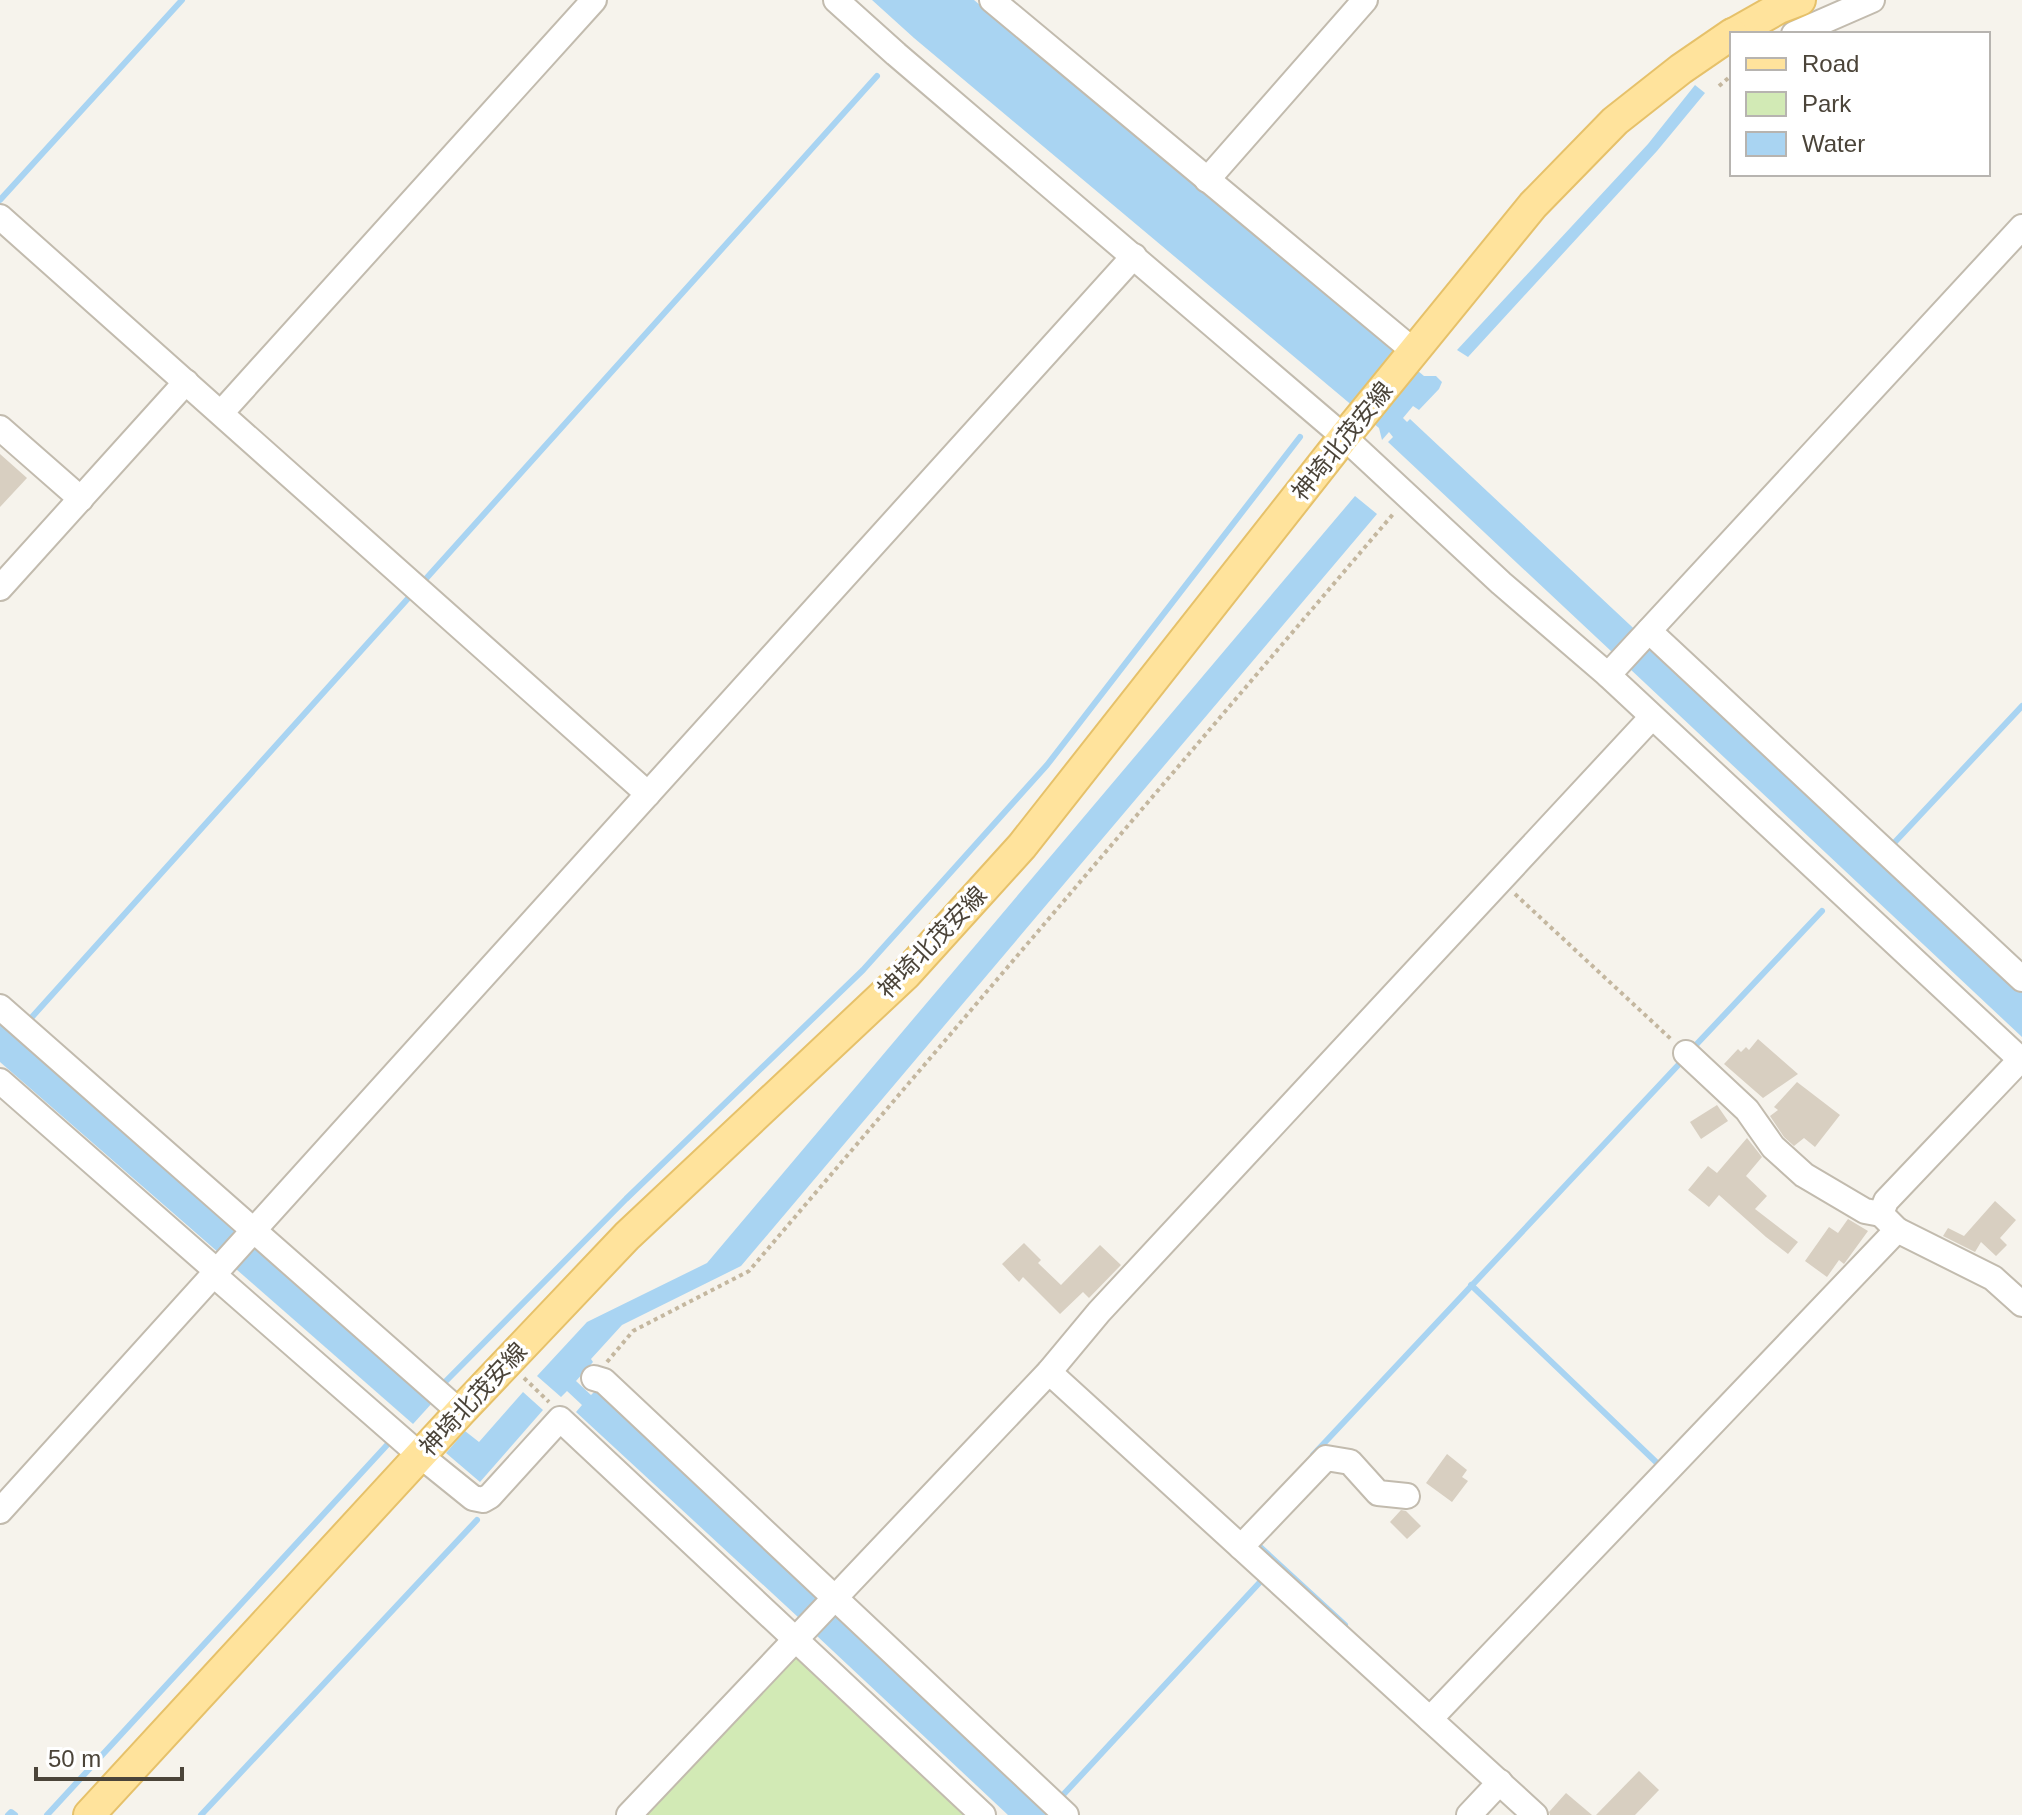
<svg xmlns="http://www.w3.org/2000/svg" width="2022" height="1815" font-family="Helvetica,'Noto Sans JP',sans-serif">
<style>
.green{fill:#d2eab5}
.water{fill:#a9d4f2}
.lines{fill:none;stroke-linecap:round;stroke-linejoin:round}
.stream{stroke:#a9d4f2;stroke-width:6}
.building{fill:#d8cfc1}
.minor-casing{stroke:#c2bbae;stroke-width:28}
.major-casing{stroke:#e6c16a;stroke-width:34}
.path{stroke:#c4b79f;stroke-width:4;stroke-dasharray:4 4;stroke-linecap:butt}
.minor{stroke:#fff;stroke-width:24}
.major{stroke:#ffe39c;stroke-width:30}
.labels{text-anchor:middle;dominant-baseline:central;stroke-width:7;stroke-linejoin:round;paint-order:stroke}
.street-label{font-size:24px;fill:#4b4439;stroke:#fff}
</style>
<rect width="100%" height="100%" fill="#f6f3ec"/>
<polygon class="green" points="795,1655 967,1815 644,1815"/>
<g class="water">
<polygon points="872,0 974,0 1424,376 1436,376 1442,382 1439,389 1419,410 1413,406 1403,418 1407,422 1410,419 2022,992 2022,1037 1629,668 1620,644 1612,652 1388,442 1393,437 1389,432 1382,440 1379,428 914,38"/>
<polygon points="1695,85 1705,93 1657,151 1468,357 1457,350 1648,144"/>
<polygon points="1355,496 1377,514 741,1266 622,1325 591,1359 593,1362 576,1381 591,1395 597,1389 820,1596 813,1604 831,1621 839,1614 1053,1815 1008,1815 817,1636 824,1629 806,1612 799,1618 576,1412 582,1405 567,1391 561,1397 537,1376 587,1322 707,1263"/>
<polygon points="0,1023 238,1232 219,1253 0,1062"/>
<polygon points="255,1247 433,1402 413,1424 236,1269"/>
<polygon points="523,1392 543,1410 480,1482 446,1453 465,1431 479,1442"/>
</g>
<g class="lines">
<g class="stream">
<polyline points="0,200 182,0"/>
<polyline points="423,582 877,76"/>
<polyline points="1894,843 2022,706"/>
<polyline points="32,1017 412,594"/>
<polyline points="1694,1047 1822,911"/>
<polyline points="1471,1285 1656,1462"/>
<polyline points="445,1382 626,1199 863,970 1047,765 1300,437"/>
<polyline points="1313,1455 1682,1061"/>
<polyline points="1258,1545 1345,1625"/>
<polyline points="1062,1796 1261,1581"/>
<polyline points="8,1815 11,1812 15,1815"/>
<polyline points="47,1815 387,1445"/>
<polyline points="201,1815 477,1520"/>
</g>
</g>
<g class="building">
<polygon points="0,454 27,478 0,507"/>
<polygon points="1758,1039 1798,1074 1763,1098 1724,1064 1738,1049 1741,1052 1746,1047 1749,1050"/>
<polygon points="1797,1082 1840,1115 1815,1147 1804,1138 1794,1146 1784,1137 1770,1116 1778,1110 1774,1107"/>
<polygon points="1717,1105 1728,1121 1701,1139 1690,1122"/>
<polygon points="1747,1138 1762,1157 1746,1176 1767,1196 1755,1209 1798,1242 1788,1254 1766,1237 1719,1195 1709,1207 1688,1190 1708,1166 1717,1173"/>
<polygon points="1995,1201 2016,1220 2000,1238 2007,1245 1996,1256 1981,1242 1975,1252 1943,1236 1948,1228 1964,1236"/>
<polygon points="1848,1219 1868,1231 1844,1264 1839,1260 1827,1277 1805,1261 1829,1227 1838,1233"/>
<polygon points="1024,1243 1041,1260 1038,1263 1061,1285 1100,1245 1121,1265 1089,1298 1083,1292 1060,1314 1023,1277 1019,1282 1002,1264"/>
<polygon points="1447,1454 1467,1470 1462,1477 1468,1481 1452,1502 1426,1483"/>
<polygon points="1401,1510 1406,1511 1421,1526 1407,1539 1390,1522"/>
<polygon points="1639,1771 1659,1790 1635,1815 1596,1815"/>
<polygon points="1566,1793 1592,1815 1550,1815 1549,1812"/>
</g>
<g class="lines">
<g class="minor-casing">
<g id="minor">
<polyline points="836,0 896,54 1344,437 1501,583 1608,675 2022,1061"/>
<polyline points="992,0 1415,352"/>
<polyline points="1794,34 1872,0"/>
<polyline points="1207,180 1365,0"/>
<polyline points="0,217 648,794"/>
<polyline points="221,413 594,0"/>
<polyline points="0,428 81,499"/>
<polyline points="0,588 186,382"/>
<polyline points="1649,631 2022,979"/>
<polyline points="1608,675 2022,227"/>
<polyline points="0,1007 460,1412"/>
<polyline points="1686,1053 1747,1110 1773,1147 1804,1175 1865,1211 1881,1214"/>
<polyline points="0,1081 211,1266 214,1275 421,1456 473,1498 483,1500 490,1496 560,1419 983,1815"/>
<polyline points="1897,1230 1993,1278 2022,1304"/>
<polyline points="1049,1372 1535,1815"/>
<polyline points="594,1378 604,1381 1066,1815"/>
<polyline points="0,1511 1134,256"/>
<polyline points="1241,1547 1326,1458 1350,1462 1378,1493 1407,1496"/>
<polyline points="1430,1719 1897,1230 1881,1214 1886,1201 2022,1058"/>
<polyline points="629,1815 1049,1372 1099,1312 1652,717"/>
<polyline points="1469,1815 1500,1782"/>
</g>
</g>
<g class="major-casing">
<g id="major">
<polyline points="1733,34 1779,8 1800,0"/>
<polyline points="89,1815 460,1412 627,1236 906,974 1022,846 1344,437 1533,205 1615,121 1681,69 1732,34"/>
</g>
</g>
<g class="path">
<polyline points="1719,86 1732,75"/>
<polyline points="1515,894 1672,1040"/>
<polyline points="607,1362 633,1331 749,1271 1394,513"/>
<polyline points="524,1378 549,1402"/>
</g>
<use href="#minor" class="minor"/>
<use href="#major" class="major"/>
</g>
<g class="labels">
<g class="street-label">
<text transform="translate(1342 441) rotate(-51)">神埼北茂安線</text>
<text transform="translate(932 942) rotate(-46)">神埼北茂安線</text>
<text transform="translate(473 1399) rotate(-47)">神埼北茂安線</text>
</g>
</g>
<rect x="1730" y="32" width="260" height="144" fill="#ffffff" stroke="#b7b4b0" stroke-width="2"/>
<rect x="1746" y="58" width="40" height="12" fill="#ffe39c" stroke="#b7b4b0" stroke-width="2"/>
<text x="1802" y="72" font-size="24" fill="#4b4439">Road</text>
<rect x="1746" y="92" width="40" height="24" fill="#d2eab5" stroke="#b7b4b0" stroke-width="2"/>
<text x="1802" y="112" font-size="24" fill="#4b4439">Park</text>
<rect x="1746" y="132" width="40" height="24" fill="#a9d4f2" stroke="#b7b4b0" stroke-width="2"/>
<text x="1802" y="152" font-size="24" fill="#4b4439">Water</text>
<path d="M36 1767v12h146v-12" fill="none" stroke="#4b4439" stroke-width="4"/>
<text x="48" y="1767" font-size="24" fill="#4b4439" stroke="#ffffff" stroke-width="6" paint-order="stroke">50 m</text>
</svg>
